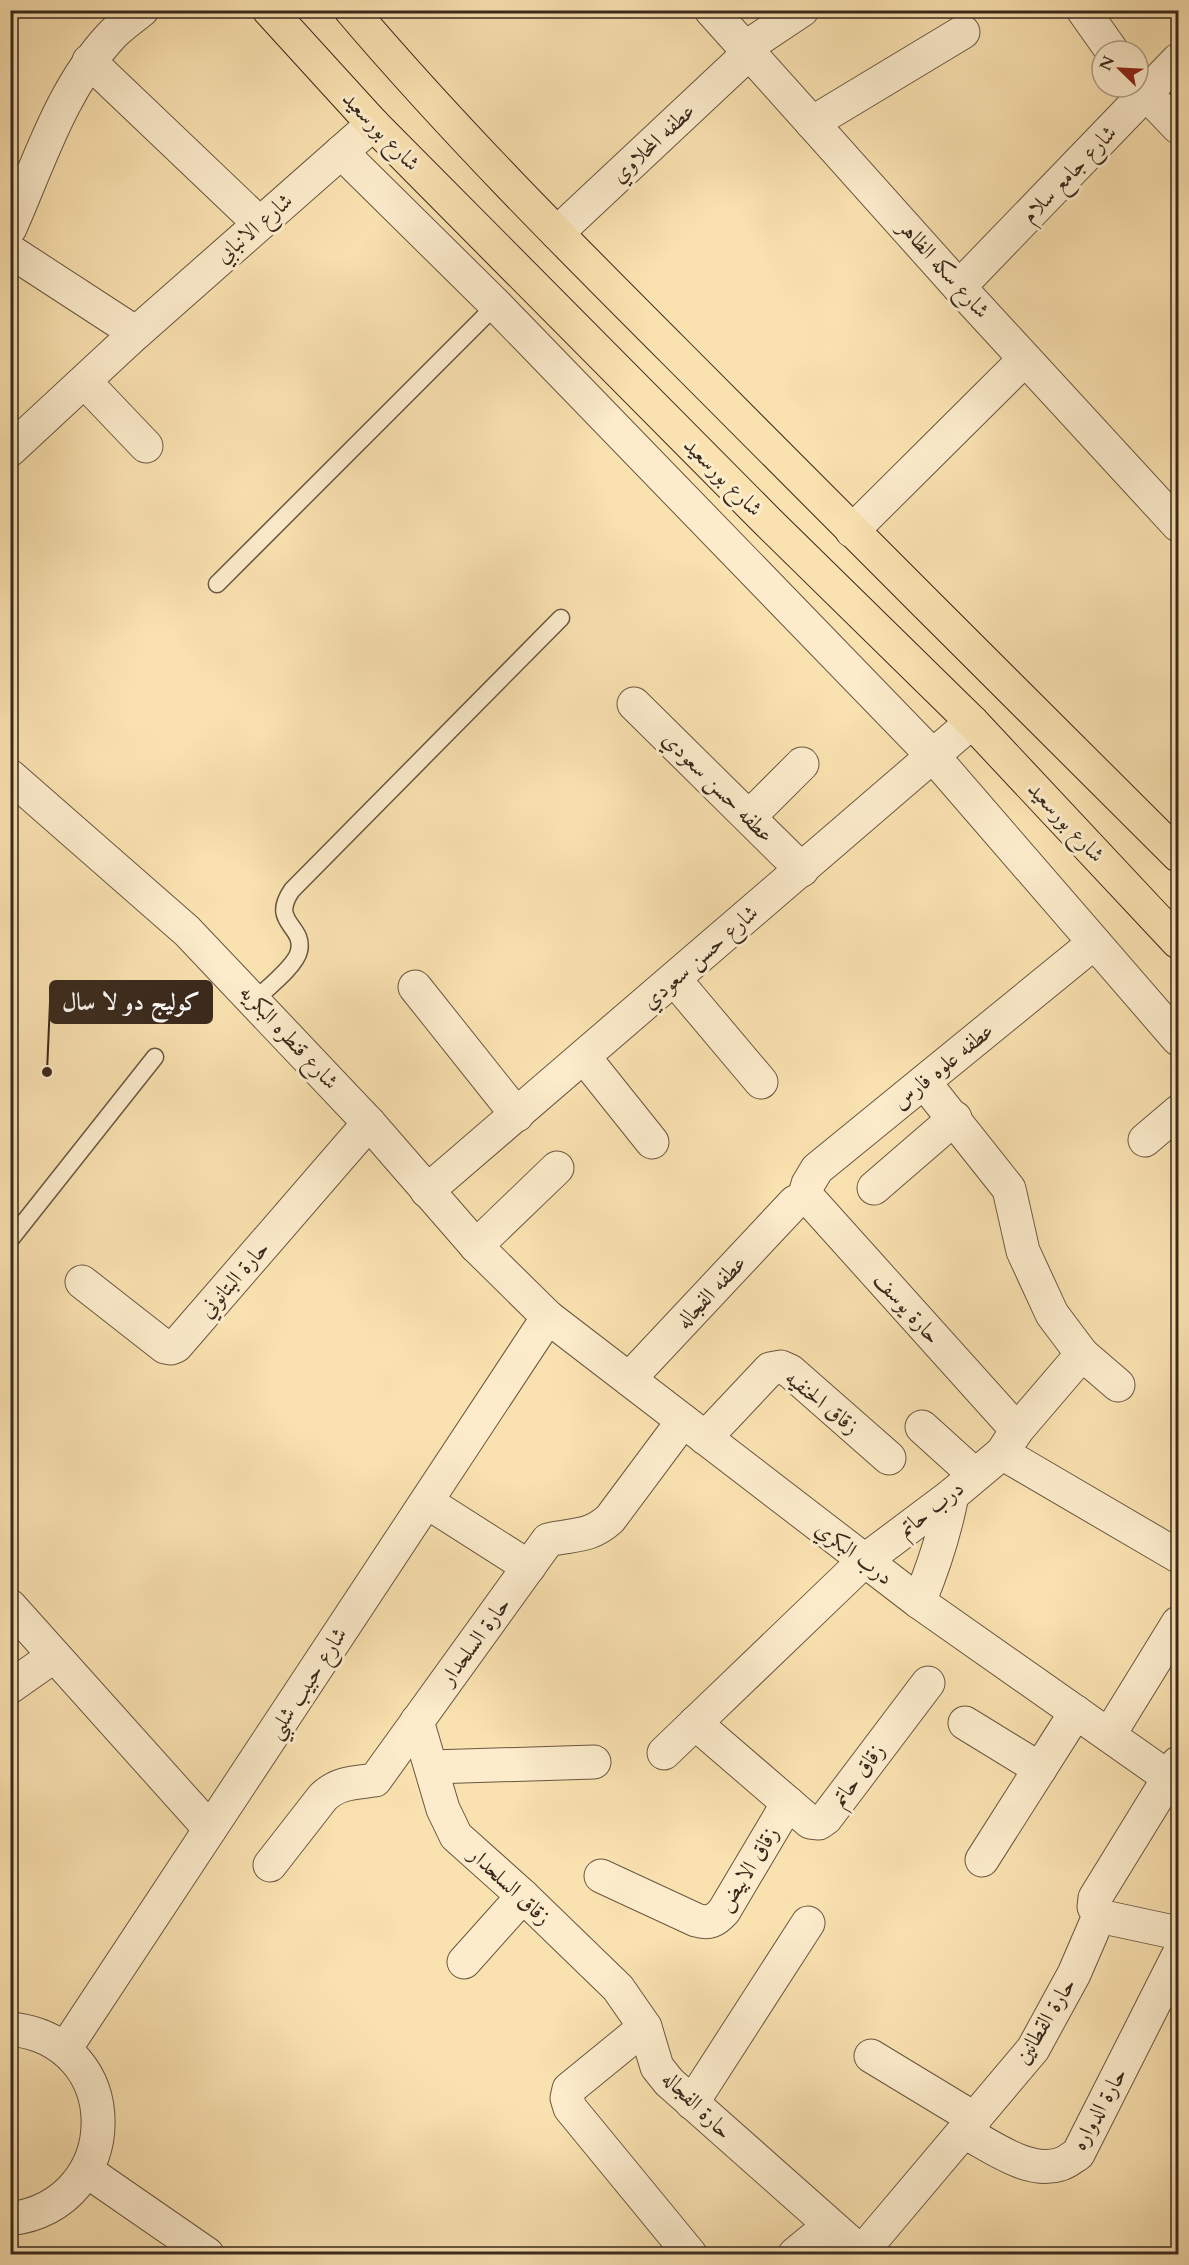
<svg xmlns="http://www.w3.org/2000/svg" width="1189" height="2265" font-family="Cardo,Amiri,serif">
<style>
.lines{fill:none;stroke-linecap:round;stroke-linejoin:round}
.lane-casing{stroke:#695741;stroke-width:19}
.street-casing{stroke:#695741;stroke-width:35}
.primary-casing{stroke:#39291c;stroke-width:35}
.lane{stroke:#fceccc;stroke-width:16}
.street{stroke:#fceccc;stroke-width:33}
.primary{stroke:#fae1b0;stroke-width:33}
.labels{text-anchor:middle;dominant-baseline:central;stroke-width:6;stroke-linejoin:round;paint-order:stroke}
.street-label{font-size:22px;fill:#39291c;stroke:#fceccc}
.leader{fill:none;stroke:#39291c;stroke-width:2}
.callout-dot{fill:#39291c;stroke:#fceccc;stroke-width:2}
.callout{fill:#39291c;stroke:#39291c;stroke-width:2}
.callout-label{font-size:24px;text-anchor:middle;font-weight:bold;fill:#fff}
</style>
<rect width="100%" height="100%" fill="#fae1b0"/>
<filter id="stains"><feTurbulence type="fractalNoise" baseFrequency=".00333" numOctaves="4"/><feColorMatrix values="0 0 0 0 .2 0 0 0 0 .09 0 0 0 0 .02 0 0 0 .5 -.17"/></filter>
<radialGradient id="worn" r=".72"><stop offset=".6" stop-color="#630" stop-opacity="0"/><stop offset="1" stop-color="#630" stop-opacity=".3"/></radialGradient>
<g class="lines">
<g class="lane-casing">
<g id="lane">
<polyline points="217,584 496,305"/>
<path d="M255 1000C266 989 296 966 299 951 305 925 269 923 292 890L561 618"/>
<polyline points="10,1240 155,1057"/>
</g>
</g>
<g class="street-casing">
<g id="street">
<polyline points="711,10 959,287 1178,525"/>
<polyline points="1083,10 1112,51"/>
<polyline points="745,48 802,10"/>
<polyline points="89,61 259,223"/>
<polyline points="1138,85 1178,127"/>
<polyline points="812,123 963,32"/>
<polyline points="341,152 496,305 933,756 1178,1039"/>
<path d="M10 228C39 163 61 90 110 37 119 27 131 19 142 10"/>
<polyline points="557,233 749,53"/>
<polyline points="10,251 136,333"/>
<polyline points="959,287 1178,60"/>
<polyline points="85,382 146,446"/>
<polyline points="10,450 136,333 373,124"/>
<polyline points="852,531 1025,359"/>
<polyline points="634,704 802,870"/>
<polyline points="10,776 187,931 369,1123 476,1246 548,1317 919,1602 1178,1784"/>
<polyline points="749,817 802,764"/>
<polyline points="675,980 761,1082"/>
<polyline points="415,987 517,1115"/>
<polyline points="584,1057 652,1142"/>
<polyline points="924,1082 1009,1189 1023,1251 1052,1314 1082,1354 1118,1385"/>
<polyline points="1145,1140 1178,1112"/>
<polyline points="874,1188 955,1118"/>
<polyline points="427,1191 972,722"/>
<polyline points="804,1198 808,1184 817,1169 1094,943"/>
<polyline points="476,1246 557,1168"/>
<polyline points="82,1282 165,1347 171,1348 176,1346 369,1123"/>
<polyline points="629,1379 795,1202 804,1198 812,1202 1017,1430"/>
<polyline points="922,1427 975,1475"/>
<polyline points="705,1438 770,1369 781,1367 790,1371 889,1458"/>
<polyline points="1002,1453 1178,1556"/>
<polyline points="427,1502 529,1567"/>
<path d="M919 1602C934 1566 945 1532 952 1495"/>
<polyline points="10,1606 210,1829"/>
<polyline points="10,1687 54,1656"/>
<polyline points="417,1721 443,1809 456,1836 523,1896 618,1988 645,2027 657,2067 669,2082 863,2254"/>
<polyline points="695,1723 810,1822 819,1823 826,1818 928,1683"/>
<polyline points="965,1723 1040,1769"/>
<polyline points="1109,1735 1178,1623"/>
<polyline points="664,1753 864,1561 952,1495 1002,1453 1017,1430 1082,1354"/>
<polyline points="432,1767 594,1762"/>
<polyline points="982,1860 1076,1712"/>
<path d="M270 1865 323 1797C339 1782 354 1783 375 1780L548 1540C573 1534 589 1538 610 1519L683 1421"/>
<path d="M601 1876 696 1920C709 1924 715 1921 724 1911L788 1803"/>
<polyline points="1099,1916 1178,1933"/>
<polyline points="464,1962 523,1896"/>
<polyline points="645,2027 569,2089 567,2098 570,2108 690,2254"/>
<path d="M10 2029C128 2040 127 2204 10 2219"/>
<polyline points="65,2049 548,1317"/>
<polyline points="871,2056 975,2119"/>
<polyline points="692,2103 808,1923"/>
<path d="M964 2132C992 2146 1028 2175 1061 2164 1067 2162 1073 2157 1078 2154L1178 1956"/>
<polyline points="87,2171 207,2254"/>
<polyline points="861,2253 1033,2049 1074,1974 1099,1916 1094,1907 1095,1898 1178,1763"/>
<polyline points="795,2254 829,2226"/>
</g>
</g>
<g class="primary-casing">
<g id="primary">
<polyline points="269,10 373,124 767,521 972,722 1178,942"/>
<path d="M351 10C454 131 566 243 678 355 844 523 1011 688 1178 855"/>
</g>
</g>
<use href="#lane" class="lane"/>
<use href="#street" class="street"/>
<use href="#primary" class="primary"/>
</g>
<g class="labels">
<g class="street-label">
<text transform="translate(381 131) rotate(46)">شارع بورسعيد</text>
<text transform="translate(653 143) rotate(-43)">عطفه المحلاوي</text>
<text transform="translate(1069 174) rotate(-46)">شارع جامع سلام</text>
<text transform="translate(254 228) rotate(-41)">شارع الانبابي</text>
<text transform="translate(944 269) rotate(48)">شارع سكه الظاهر</text>
<text transform="translate(723 477) rotate(45)">شارع بورسعيد</text>
<text transform="translate(718 787) rotate(45)">عطفه حسن سعودي</text>
<text transform="translate(1066 822) rotate(47)">شارع بورسعيد</text>
<text transform="translate(700 957) rotate(-41)">شارع حسن سعودي</text>
<text transform="translate(289 1037) rotate(47)">شارع قنطره البكريه</text>
<text transform="translate(943 1066) rotate(-39)">عطفه علوه فارس</text>
<text transform="translate(234 1279) rotate(-49)">حارة البتانوني</text>
<text transform="translate(711 1292) rotate(-47)">عطفه الفجاله</text>
<text transform="translate(907 1308) rotate(48)">حارة يوسف</text>
<text transform="translate(822 1402) rotate(39)">زقاق الحنفيه</text>
<text transform="translate(931 1509) rotate(-38)">درب حاتم</text>
<text transform="translate(854 1553) rotate(37)">درب البكري</text>
<text transform="translate(475 1641) rotate(-54)">حارة السلحدار</text>
<text transform="translate(307 1683) rotate(-57)">شارع حبيب شلبي</text>
<text transform="translate(858 1775) rotate(-53)">زقاق حاتم</text>
<text transform="translate(748 1869) rotate(-58)">زقاق الابيض</text>
<text transform="translate(510 1886) rotate(43)">زقاق السلحدار</text>
<text transform="translate(1045 2021) rotate(-59)">حارة القطانين</text>
<text transform="translate(697 2105) rotate(44)">حارة الفجاله</text>
<text transform="translate(1099 2109) rotate(-61)">حارة الدواره</text>
</g>
</g>
<path class="leader" d="M47 1072L50 1002"/>
<circle class="callout-dot" cx="47" cy="1072" r="6"/>
<rect class="callout" x="50" y="981" width="162" height="42" rx="6"/>
<g class="callout-label">
<text x="131" y="1010">كوليج دو لا سال</text>
</g>
<rect width="1189" height="2265" fill="none" stroke="#fae1b0" stroke-width="36"/>
<rect x="12" y="12" width="1165" height="2241" fill="none" stroke="#39291c" stroke-width="3"/>
<rect x="18" y="18" width="1153" height="2229" fill="none" stroke="#39291c" stroke-width="1.5"/>
<g transform="translate(1120 69) rotate(294)"><circle r="28" fill="#fceccc" stroke="#ae9e86" stroke-width="1.5"/>
<path d="M0-4.5L10 22L0 15L-10 22Z" fill="#8f2418"/>
<text y="-9" font-size="16" font-weight="bold" text-anchor="middle" fill="#39291c">N</text>
</g>
<rect width="100%" height="100%" filter="url(#stains)"/>
<rect width="100%" height="100%" fill="url(#worn)"/>
</svg>
